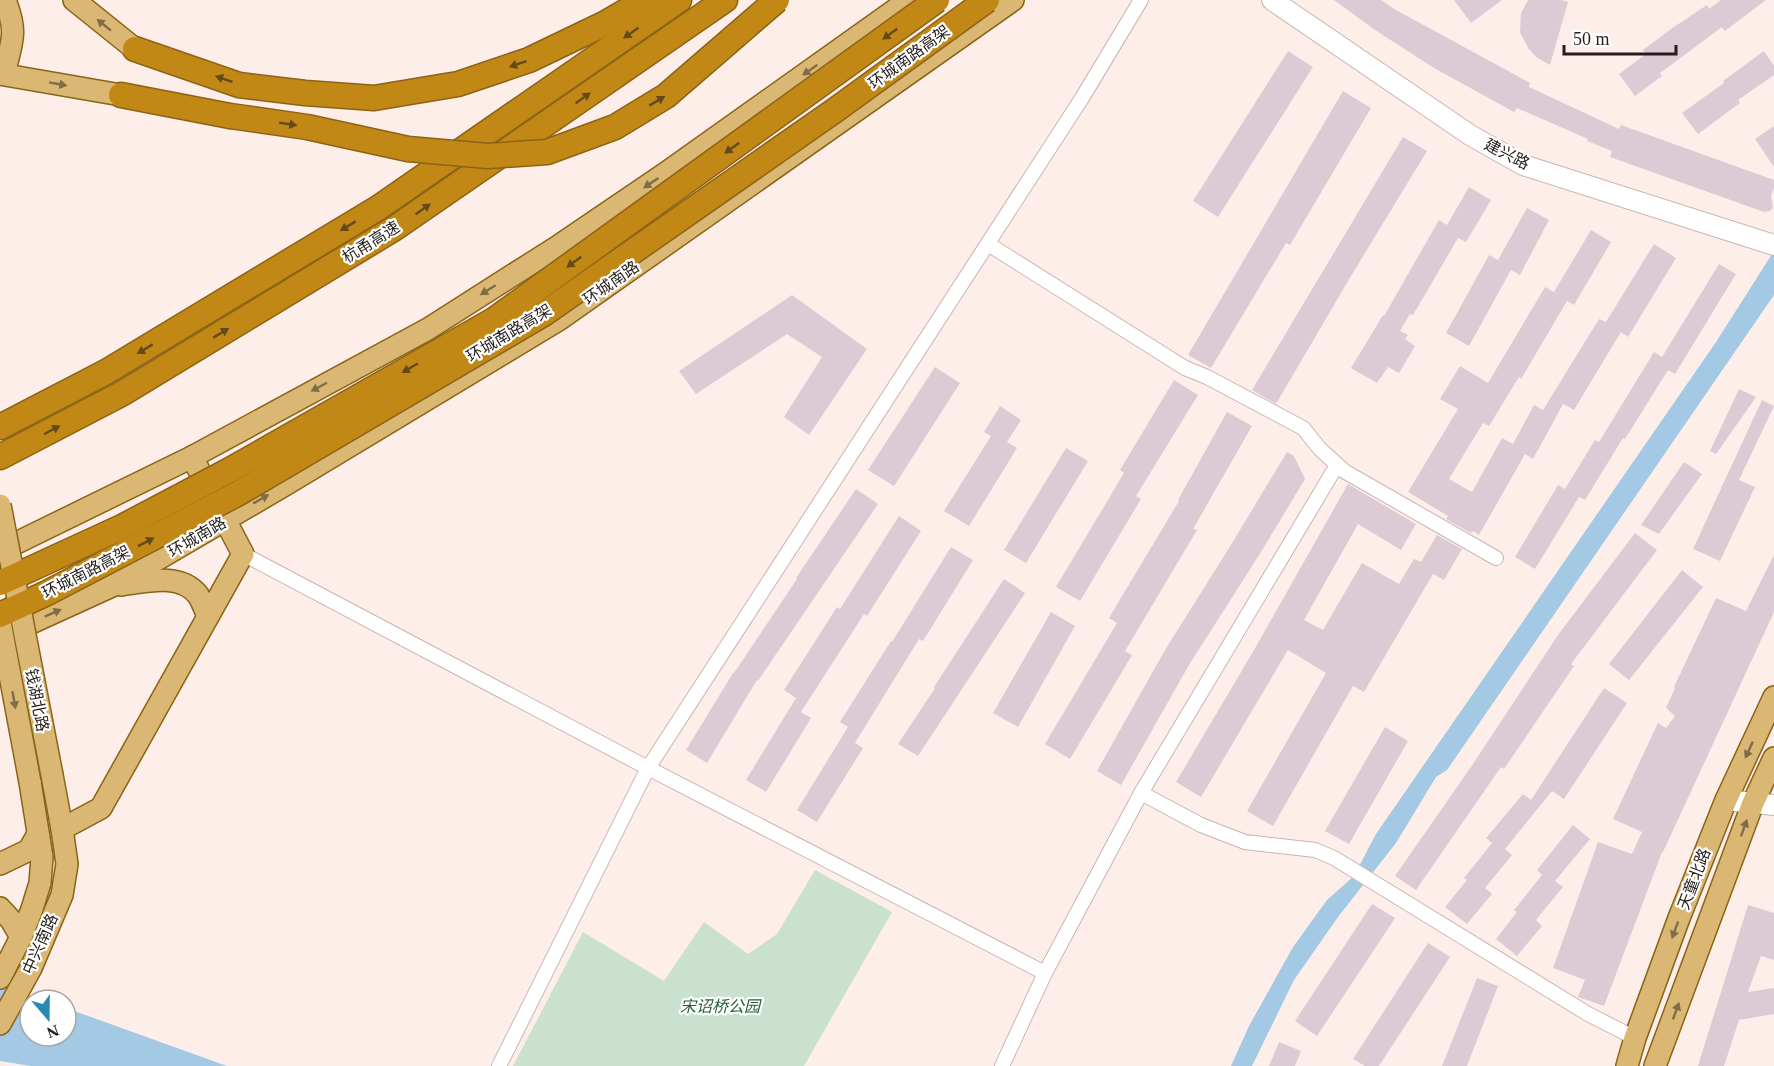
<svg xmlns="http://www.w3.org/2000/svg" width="1774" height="1066" font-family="'Times New Roman','Noto Sans SC',serif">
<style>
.green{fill:#cae1cf}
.water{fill:#a4c9e4}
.building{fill:#dccbd4}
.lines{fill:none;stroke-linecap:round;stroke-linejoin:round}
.street-casing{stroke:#c7b6af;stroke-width:16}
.secondary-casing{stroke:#c7b6af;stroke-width:22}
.primary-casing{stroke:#8b6317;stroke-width:24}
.highway-casing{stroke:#8b6317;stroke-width:27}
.street{stroke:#fff;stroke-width:14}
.secondary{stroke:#fff;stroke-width:20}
.primary{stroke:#dab873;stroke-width:21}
.highway{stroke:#c28815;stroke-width:24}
.primary-bridge-casing{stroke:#8b6317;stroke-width:24;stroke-linecap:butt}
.highway-bridge-casing{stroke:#8b6317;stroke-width:27;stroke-linecap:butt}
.primary-bridge{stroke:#dab873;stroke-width:21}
.highway-bridge{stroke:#c28815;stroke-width:24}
.oneway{fill:#806c48}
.oneway2{fill:#644919}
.labels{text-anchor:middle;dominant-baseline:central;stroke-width:4.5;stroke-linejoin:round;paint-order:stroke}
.street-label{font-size:16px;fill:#251f1c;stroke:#fff}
.park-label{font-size:16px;font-style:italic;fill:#245c37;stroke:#fff}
</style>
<rect width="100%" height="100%" fill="#feeee9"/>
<polygon class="green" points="815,870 892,912 804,1066 513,1066 583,932 664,981 704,922 748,954 777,934"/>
<g class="water">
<polygon points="1774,251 1774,295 1447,770 1436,777 1396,843 1338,917 1294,980 1252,1066 1231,1066 1249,1026 1293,947 1327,900 1354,876 1376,834 1716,342"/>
<polygon points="0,987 41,1000 30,1000 30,1036 66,1036 66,1008 227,1066 31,1066 0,1061"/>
</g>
<g class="building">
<polygon points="1334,0 1381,0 1396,10 1530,83 1529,87 1619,129 1621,125 1774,180 1774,188 1771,196 1773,207 1770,211 1764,212 1610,157 1612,151 1587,141 1588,139 1517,108 1514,112 1434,68 1375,30"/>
<polygon points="1454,0 1502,0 1471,23"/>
<polygon points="1528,0 1561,0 1568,2 1550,65 1536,57 1528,48 1520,32 1521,13"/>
<polygon points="1721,0 1766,0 1725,31 1722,27 1660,73 1662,76 1635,96 1619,74 1646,54 1643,50 1671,29 1707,5 1709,9"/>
<polygon points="1288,51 1313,67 1218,217 1193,201"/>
<polygon points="1764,51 1774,66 1774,75 1738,100 1740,103 1698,134 1682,113 1724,83 1723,81"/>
<polygon points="1343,91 1371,108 1290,245 1286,243 1211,368 1188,355"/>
<polygon points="1774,126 1774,167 1755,139"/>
<polygon points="1403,137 1427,151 1351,276 1276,404 1252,390"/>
<polygon points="1469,187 1491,200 1466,242 1458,238 1413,315 1410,314 1400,331 1408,335 1405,339 1415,346 1399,373 1388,367 1377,383 1351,368 1383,315 1384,316 1439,220 1447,225"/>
<polygon points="1527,208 1549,220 1520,275 1511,270 1469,346 1446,333 1489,255 1498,260"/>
<polygon points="1591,230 1611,242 1574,305 1567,301 1521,379 1519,377 1489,426 1483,423 1449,479 1472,492 1502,438 1513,444 1534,405 1543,410 1599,319 1606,322 1654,244 1676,258 1628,337 1621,332 1574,410 1563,404 1533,459 1525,454 1479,535 1473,531 1471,533 1446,519 1448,516 1408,492 1458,409 1440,399 1460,366 1488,383 1545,287 1554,292"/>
<polygon points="1719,264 1736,274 1675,374 1668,370 1625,439 1623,438 1585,500 1579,497 1535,569 1515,557 1558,485 1565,489 1595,440 1599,442 1654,352 1662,357"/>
<polygon points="792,295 867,349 809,435 784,417 822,357 787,334 696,394 679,371"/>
<polygon points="935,367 960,383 894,486 868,470"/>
<polygon points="1174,380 1198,395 1136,496 1141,499 1080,601 1056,587 1124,473 1120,470"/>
<polygon points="1739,389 1756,397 1716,454 1710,451"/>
<polygon points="1762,400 1774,406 1739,480 1755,487 1720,561 1693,549"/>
<polygon points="1000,406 1021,420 1007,442 1017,448 969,526 944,511 991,436 984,432"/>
<polygon points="1227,412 1252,426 1193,529 1197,530 1125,651 1132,655 1070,759 1045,744 1117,623 1109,618 1179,501 1178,500"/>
<polygon points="1066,448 1088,461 1026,563 1004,550"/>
<polygon points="1287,452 1294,456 1305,479 1261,552 1189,665 1121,785 1097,771 1165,650 1229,548"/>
<polygon points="1684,462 1702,474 1659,534 1641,525"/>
<polygon points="1348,484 1416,524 1401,550 1358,524 1304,620 1323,630 1362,563 1399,584 1414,559 1421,562 1437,535 1462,549 1444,580 1433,574 1364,692 1353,686 1273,826 1247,811 1326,673 1288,650 1201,797 1176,782 1254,650"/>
<polygon points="856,489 878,504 758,681 757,680 707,763 686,750 733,673 734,673 797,579 796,578"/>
<polygon points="899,516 921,531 867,616 864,614 801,712 811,718 766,792 746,780 796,698 784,690 837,607 840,609"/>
<polygon points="1635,533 1657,550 1571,664 1574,666 1504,769 1501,767 1416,890 1395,876 1473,764 1558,635"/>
<polygon points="951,547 973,560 923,641 919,639 855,743 863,748 817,822 797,810 848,727 840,722 891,641 892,642"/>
<polygon points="1774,555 1774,612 1663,852 1662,852 1604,1006 1578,997 1585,980 1553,968 1598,842 1632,854 1642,832 1613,819 1658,723 1666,728 1675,716 1666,708 1675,688 1674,687 1716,598 1746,611"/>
<polygon points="1682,570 1703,587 1629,680 1609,664"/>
<polygon points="1004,579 1025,593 918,756 898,744 935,688 934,687"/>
<polygon points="1051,612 1075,626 1018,727 993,713"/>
<polygon points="1604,688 1627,703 1564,799 1552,791 1505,849 1512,855 1485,888 1492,894 1467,924 1445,907 1467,880 1464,878 1492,843 1486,838 1523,794 1531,800"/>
<polygon points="1385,727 1408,741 1349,844 1325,831"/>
<polygon points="1573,825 1590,839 1555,881 1563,887 1536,920 1542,926 1517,956 1496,939 1517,912 1514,910 1542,875 1537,870"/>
<polygon points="1372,904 1395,918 1317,1036 1295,1021"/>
<polygon points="1748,905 1774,913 1774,960 1761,956 1748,992 1774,988 1774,1014 1739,1020 1724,1066 1698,1066"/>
<polygon points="1428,943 1450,957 1379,1066 1365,1066 1353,1059"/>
<polygon points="1477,978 1498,986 1467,1066 1442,1066"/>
<polygon points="1279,1042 1301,1051 1295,1066 1269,1066"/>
</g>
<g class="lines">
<g class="street-casing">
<g id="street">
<polyline points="988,244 1185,368 1207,377 1303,428 1320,449 1344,471 1496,558"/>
<polyline points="243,554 648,768 1045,973"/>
<polyline points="1141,793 1201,825 1245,842 1315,850 1334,858 1588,1014 1635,1038"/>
<polyline points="499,1066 648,768 1082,98 1141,0"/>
<polyline points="1002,1066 1045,973 1141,793 1337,465"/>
</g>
</g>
<g class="secondary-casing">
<g id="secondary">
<polyline points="1272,0 1470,135 1523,165 1774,245"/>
<polyline points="1726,800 1774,805"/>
</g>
</g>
<g class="primary-casing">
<g id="primary">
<polyline points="74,0 135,49"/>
<polyline points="0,74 121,95"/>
<path d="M4 74C12 41 18 33 5 0"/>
<polyline points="0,551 192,457 428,329 560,245 666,173 909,0"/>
<path d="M121 585C146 582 180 572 198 595 202 601 205 610 208 616"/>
<polyline points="9,633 112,586 285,485 560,319 1013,0"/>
<polyline points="62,829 101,808 243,554 192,457"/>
<polyline points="0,864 29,850 38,834"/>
<polyline points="0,908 11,920 21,937"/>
<polyline points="0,978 21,937 32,909 40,883 42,857 30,782"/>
<polyline points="0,1024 31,968 62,895 67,864 62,829 52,775"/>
<polyline points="1627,1066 1635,1038 1679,918 1726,800 1774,697"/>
<polyline points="1655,1066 1753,803 1774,758"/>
</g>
</g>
<g class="highway-casing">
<g id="highway">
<polyline points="135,49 239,85 305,93 374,98 458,84 529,60 606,23 645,0"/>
<polyline points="121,95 230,116"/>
<polyline points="0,427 106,372 378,208 679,0"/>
<polyline points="0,457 123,393 395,228 725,0"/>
</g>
</g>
<use href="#street" class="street"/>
<use href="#secondary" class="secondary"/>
<use href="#primary" class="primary"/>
<use href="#highway" class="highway"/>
<g class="primary-bridge-casing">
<g id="primary-bridge">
<polyline points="0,505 52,775"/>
<polyline points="0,622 30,782"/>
</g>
</g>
<g class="highway-bridge-casing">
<g id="highway-bridge">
<polyline points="230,116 307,127 408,149 488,156 547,152 615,127 666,96 777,0"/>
<polyline points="0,583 122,527 230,470 494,320 937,0"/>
<polyline points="0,615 47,593 237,494 545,313 834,111 987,0"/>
</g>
</g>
<use href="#primary-bridge" class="primary-bridge"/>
<use href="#highway-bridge" class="highway-bridge"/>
</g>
<defs><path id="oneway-solid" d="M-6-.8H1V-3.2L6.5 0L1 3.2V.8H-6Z" transform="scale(1.5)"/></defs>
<g class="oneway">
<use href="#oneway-solid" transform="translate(104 25) rotate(-141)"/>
<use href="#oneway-solid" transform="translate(810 70) rotate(145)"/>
<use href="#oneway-solid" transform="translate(58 84) rotate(10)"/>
<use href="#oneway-solid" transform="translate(651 183) rotate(146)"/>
<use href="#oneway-solid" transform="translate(488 290) rotate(148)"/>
<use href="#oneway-solid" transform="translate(319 387) rotate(152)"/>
<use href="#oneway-solid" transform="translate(261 499) rotate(-30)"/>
<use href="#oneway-solid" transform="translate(53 613) rotate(-24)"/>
<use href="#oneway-solid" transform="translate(14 700) rotate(80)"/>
<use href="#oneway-solid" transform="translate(1749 750) rotate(115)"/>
<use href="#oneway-solid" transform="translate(1744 828) rotate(-70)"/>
<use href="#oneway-solid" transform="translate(1675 930) rotate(110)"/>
<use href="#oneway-solid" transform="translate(1676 1011) rotate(-70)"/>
</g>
<g class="oneway2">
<use href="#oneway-solid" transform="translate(631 33) rotate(145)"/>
<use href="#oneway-solid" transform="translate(890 34) rotate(144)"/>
<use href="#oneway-solid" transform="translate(518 64) rotate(161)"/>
<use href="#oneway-solid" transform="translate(224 79) rotate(-161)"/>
<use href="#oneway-solid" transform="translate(583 98) rotate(-35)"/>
<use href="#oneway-solid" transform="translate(657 101) rotate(-31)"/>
<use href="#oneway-solid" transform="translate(288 124) rotate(9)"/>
<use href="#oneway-solid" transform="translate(732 148) rotate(144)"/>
<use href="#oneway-solid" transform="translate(423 209) rotate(-35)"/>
<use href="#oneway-solid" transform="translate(348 226) rotate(149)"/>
<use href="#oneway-solid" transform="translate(574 262) rotate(144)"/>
<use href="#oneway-solid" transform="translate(221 333) rotate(-31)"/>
<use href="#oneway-solid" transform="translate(145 349) rotate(149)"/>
<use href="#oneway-solid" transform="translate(410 368) rotate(150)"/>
<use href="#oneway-solid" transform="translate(52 430) rotate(-28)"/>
<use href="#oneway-solid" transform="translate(146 542) rotate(-27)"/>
</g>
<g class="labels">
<g class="street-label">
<text transform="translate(909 57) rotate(-36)">环城南路高架</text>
<text transform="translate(1507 154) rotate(27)">建兴路</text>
<text transform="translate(371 242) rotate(-32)">杭甬高速</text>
<text transform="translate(611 283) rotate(-35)">环城南路</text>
<text transform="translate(509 333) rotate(-31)">环城南路高架</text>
<text transform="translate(197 537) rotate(-30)">环城南路</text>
<text transform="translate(86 572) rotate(-27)">环城南路高架</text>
<text transform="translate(37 700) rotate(79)">钱湖北路</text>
<text transform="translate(1694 879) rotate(-69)">天童北路</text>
<text transform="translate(40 944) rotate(-66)">中兴南路</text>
</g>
<g class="park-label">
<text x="720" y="1006">宋诏桥公园</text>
</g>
</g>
<g transform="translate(48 1018) rotate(160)"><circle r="28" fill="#ffffff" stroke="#a8a5a4" stroke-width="1.5"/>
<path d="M0-4.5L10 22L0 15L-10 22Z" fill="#2a88b4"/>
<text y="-9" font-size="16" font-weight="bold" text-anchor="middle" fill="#251f1c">N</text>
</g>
<path d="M1564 45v9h112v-9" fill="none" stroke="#251f1c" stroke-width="3"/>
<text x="1573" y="45" font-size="18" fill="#251f1c" stroke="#ffffff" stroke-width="4.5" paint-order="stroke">50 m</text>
</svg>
